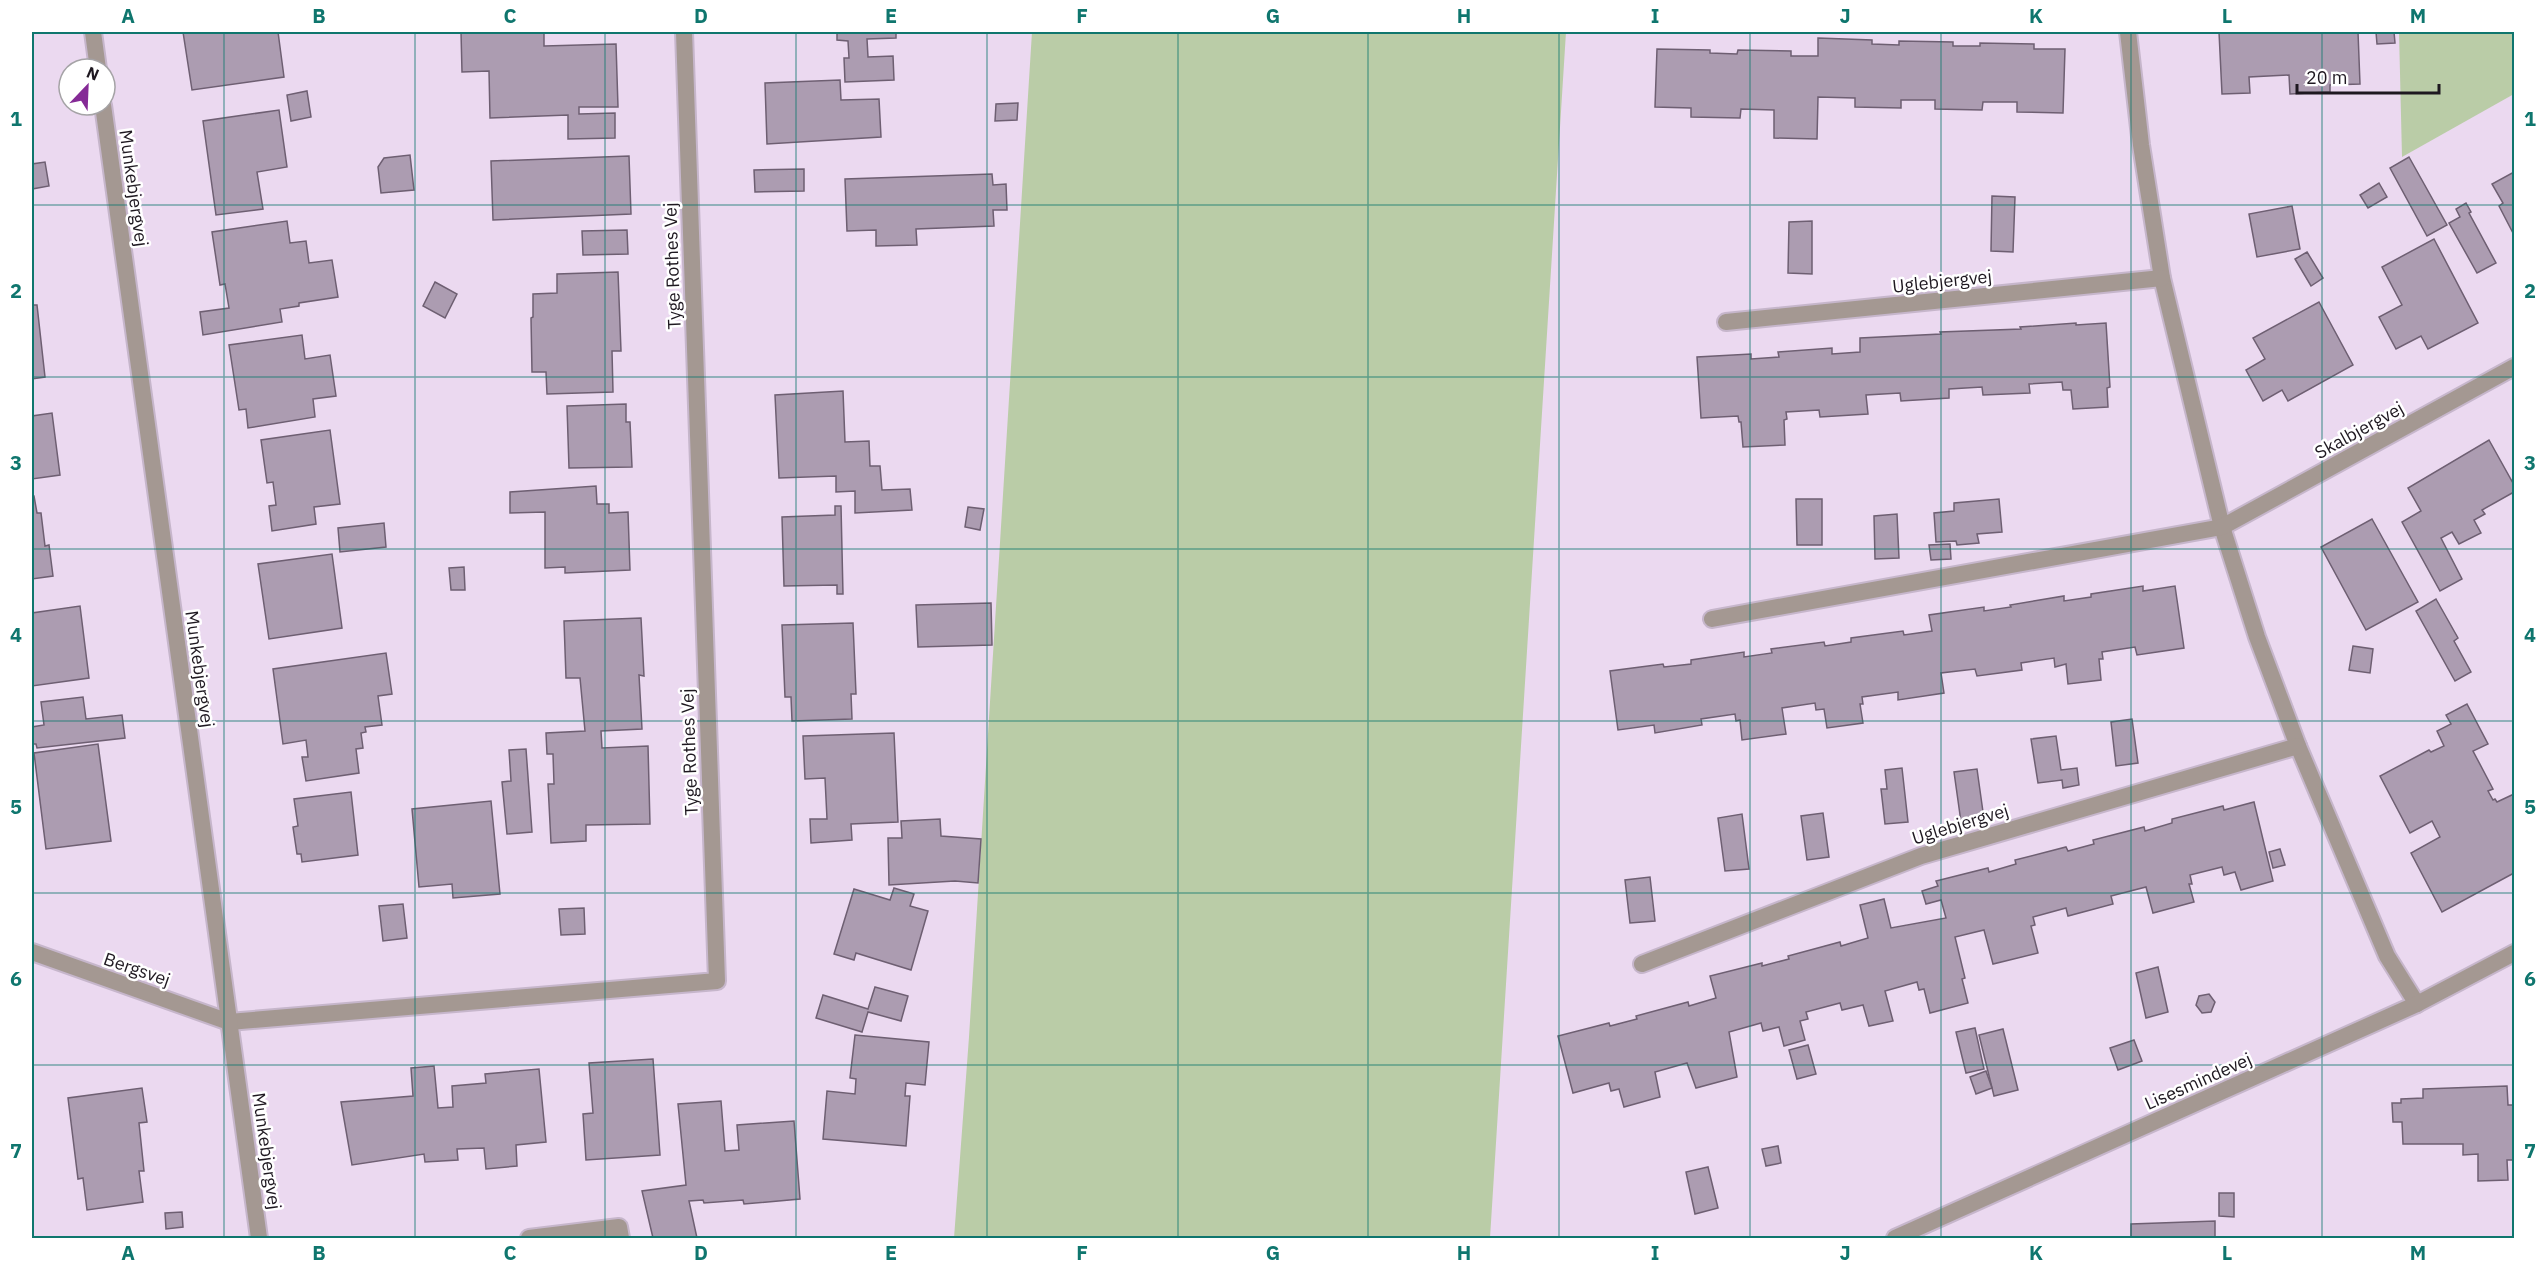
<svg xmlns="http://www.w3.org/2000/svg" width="2546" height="1270" font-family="'IBM Plex Sans',sans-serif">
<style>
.green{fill:#bacca7}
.building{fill:#ac9cb1;stroke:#6e5f72;stroke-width:1.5}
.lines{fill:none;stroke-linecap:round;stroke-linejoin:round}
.service-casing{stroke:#c6b6cb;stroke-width:20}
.minor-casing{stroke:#c6b6cb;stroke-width:20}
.tertiary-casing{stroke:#c6b6cb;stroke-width:20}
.service{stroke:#a49892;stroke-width:16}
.minor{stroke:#a49892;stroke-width:16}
.tertiary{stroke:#a49892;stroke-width:16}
.grid{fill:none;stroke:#0f766e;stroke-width:1.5;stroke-opacity:0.55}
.labels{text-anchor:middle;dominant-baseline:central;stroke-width:5;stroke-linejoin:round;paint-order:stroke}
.street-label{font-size:18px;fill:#1e1820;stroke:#fff}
.neatline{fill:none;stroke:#0f766e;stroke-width:2}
.grid-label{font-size:20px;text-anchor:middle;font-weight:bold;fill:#0f766e}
</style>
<rect width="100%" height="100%" fill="#ebd9f0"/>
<g class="green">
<polygon points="1032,32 1566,32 1490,1238 954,1238 969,1037"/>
<polygon points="2399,32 2514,32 2514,94 2402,157"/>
</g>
<g class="building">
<polygon points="183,32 278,32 284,77 192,90"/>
<polygon points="461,32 544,32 544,46 616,44 618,107 579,107 579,114 615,113 615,138 568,139 568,115 490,118 489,71 462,72"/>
<polygon points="837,32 896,32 896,38 867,39 868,57 893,56 894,80 845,82 844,58 849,58 848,41 837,40"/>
<polygon points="2219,32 2291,32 2291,33 2358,32 2360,84 2330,85 2330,92 2290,94 2289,75 2249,77 2250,93 2222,94"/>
<polygon points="2376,32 2394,32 2395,43 2377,44"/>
<polygon points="1818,38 1872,40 1872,44 1899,45 1899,41 1953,42 1953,46 1980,46 1980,43 2034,44 2034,49 2065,49 2063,113 2017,112 2017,102 1983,102 1982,110 1935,109 1935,100 1901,100 1901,108 1855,107 1855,98 1818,97 1817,139 1774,138 1774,110 1741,109 1740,118 1691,117 1691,108 1655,107 1657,49 1710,50 1710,53 1737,54 1738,50 1791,51 1791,56 1818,56"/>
<polygon points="840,80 841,100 879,99 881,137 767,144 765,83"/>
<polygon points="307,91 311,117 291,121 287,95"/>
<polygon points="1018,103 1017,120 995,121 996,104"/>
<polygon points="279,110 287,167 257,172 263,209 216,215 203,121"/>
<polygon points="410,155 414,190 381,193 378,167 384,158"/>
<polygon points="629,156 631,214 493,220 491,161"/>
<polygon points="2409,157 2447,225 2427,236 2390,168"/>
<polygon points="45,162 49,186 32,189 32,164"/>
<polygon points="804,169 804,191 755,192 754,170"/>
<polygon points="2514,172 2514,235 2499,206 2503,203 2492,184"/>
<polygon points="992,174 993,185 1006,184 1007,210 993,210 994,226 916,229 917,245 876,246 876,230 847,231 845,179"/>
<polygon points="2379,183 2387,197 2368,208 2360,195"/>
<polygon points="1992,196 2015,197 2013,252 1991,251"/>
<polygon points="2466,203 2471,212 2469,213 2496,263 2477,273 2449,223 2460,217 2456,209"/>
<polygon points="2292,206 2300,249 2257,257 2249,214"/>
<polygon points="287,221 290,243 306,241 309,263 332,260 338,297 299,303 299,306 280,309 282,322 203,335 200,312 229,308 225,284 220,285 212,232"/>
<polygon points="1812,221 1812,274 1788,273 1789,222"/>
<polygon points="627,230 628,254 583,255 582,231"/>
<polygon points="2434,239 2478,323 2428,349 2421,336 2396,349 2379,317 2402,305 2382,267"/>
<polygon points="2307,252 2323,278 2311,286 2295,259"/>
<polygon points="618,272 621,351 612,351 613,392 547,394 546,372 532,372 531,318 533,317 533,294 557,293 557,274"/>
<polygon points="435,282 457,294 445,318 423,306"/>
<polygon points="2319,302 2353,365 2288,401 2282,390 2263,401 2246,370 2265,359 2253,338"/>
<polygon points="32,305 37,305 45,377 32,379"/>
<polygon points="2076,323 2076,325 2106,323 2110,387 2107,388 2108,407 2073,409 2071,390 2063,390 2062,382 2029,384 2030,393 1983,395 1982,387 1949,389 1949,398 1901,401 1900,393 1866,395 1868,414 1820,417 1819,410 1786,412 1787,419 1784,420 1785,445 1743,447 1741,422 1739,422 1738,416 1701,418 1697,357 1751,354 1751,359 1779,357 1778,352 1832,348 1832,354 1860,352 1860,338 1941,334 1940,332 2021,329 2020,327"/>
<polygon points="302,335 305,359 330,355 336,396 313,399 315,417 248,428 246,409 239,410 229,345"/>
<polygon points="843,391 845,442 869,441 870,466 880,466 882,490 910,489 912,510 855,513 855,491 836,492 836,476 779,478 775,395"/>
<polygon points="626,404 626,422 630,422 632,467 569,468 567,406"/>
<polygon points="52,413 60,475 32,479 32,416"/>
<polygon points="330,430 340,504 314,507 316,524 272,531 269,506 276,505 273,482 267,483 261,440"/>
<polygon points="2489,440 2514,485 2514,492 2482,510 2485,514 2474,520 2481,533 2459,544 2452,532 2441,538 2462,579 2440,591 2402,522 2421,511 2408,488"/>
<polygon points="596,486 597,504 609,504 609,513 628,512 630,570 565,573 565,567 545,568 545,512 510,513 510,492"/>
<polygon points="32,496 34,496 37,513 41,513 45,546 49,545 53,576 32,579"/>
<polygon points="1796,499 1822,499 1822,545 1797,545"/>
<polygon points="1999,499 2002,532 1977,534 1979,543 1957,545 1956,541 1936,542 1934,513 1954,511 1954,503"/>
<polygon points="835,506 841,506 843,594 837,594 837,585 784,586 782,517 835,515"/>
<polygon points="968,507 984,509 980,530 965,527"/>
<polygon points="1897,514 1899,558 1875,559 1874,516"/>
<polygon points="2372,519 2418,602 2366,630 2321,547"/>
<polygon points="384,523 386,547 340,552 338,528"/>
<polygon points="1950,544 1951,559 1931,560 1929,545"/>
<polygon points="332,554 342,628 269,639 258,564"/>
<polygon points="464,567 465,590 451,590 449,568"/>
<polygon points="2143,586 2143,591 2175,586 2184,648 2137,655 2135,647 2102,652 2103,659 2099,659 2101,680 2068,684 2066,664 2055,667 2054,658 2021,663 2022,670 1977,676 1975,669 1941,673 1944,693 1898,700 1898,692 1862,697 1863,704 1860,704 1863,723 1827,728 1824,709 1816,710 1815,703 1782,708 1786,734 1742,740 1740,720 1736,721 1735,714 1701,719 1702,725 1655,733 1654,725 1618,730 1610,671 1663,664 1664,667 1691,664 1691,660 1744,652 1744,657 1772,653 1771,649 1824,642 1825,646 1851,642 1851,638 1903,631 1904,635 1932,631 1929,615 1984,607 1984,611 2011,607 2010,605 2064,596 2064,601 2091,597 2091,594"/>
<polygon points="2436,599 2458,638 2454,641 2471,672 2455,681 2416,611"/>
<polygon points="991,603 992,645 918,647 916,605"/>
<polygon points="80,606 89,678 32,686 32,613"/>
<polygon points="641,618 644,676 639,675 642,729 601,731 602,748 648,746 650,824 586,825 586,841 551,843 548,784 554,784 553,754 547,754 546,733 585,731 580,678 566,678 564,621"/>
<polygon points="853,623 856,694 851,694 852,719 792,721 791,697 785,697 782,625"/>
<polygon points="2353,646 2373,649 2370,673 2349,670"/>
<polygon points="386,653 392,694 378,696 382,725 365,727 366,732 361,733 363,748 356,749 359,773 306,781 302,757 308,757 306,740 283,744 273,669"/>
<polygon points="83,697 86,719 122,715 125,738 37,748 36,744 32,744 32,727 44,725 41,702"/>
<polygon points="2467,704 2488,744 2473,751 2493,789 2488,791 2493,800 2495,799 2497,802 2514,794 2514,873 2442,912 2411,853 2440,837 2432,821 2410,833 2380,776 2429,750 2431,752 2444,746 2437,731 2451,724 2446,715"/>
<polygon points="2132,719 2138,763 2116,766 2111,722"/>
<polygon points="894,733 898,822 851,824 852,840 811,843 810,819 827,819 825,778 805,779 803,736"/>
<polygon points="2056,736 2061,770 2077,768 2079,785 2063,788 2062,780 2038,783 2031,739"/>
<polygon points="98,744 111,841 46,849 34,753"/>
<polygon points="526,749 532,832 507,834 502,782 511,781 509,750"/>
<polygon points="1902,768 1908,822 1885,824 1881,789 1887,789 1885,770"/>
<polygon points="1977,769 1984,819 1961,822 1954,772"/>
<polygon points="351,792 358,855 302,862 301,854 297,854 293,827 298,826 294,799"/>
<polygon points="491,801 500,894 453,898 452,884 419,887 412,809"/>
<polygon points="2254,802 2273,881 2241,890 2235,872 2224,875 2222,867 2190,875 2192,884 2189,884 2194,902 2153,913 2146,887 2111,896 2113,904 2068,916 2066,908 2033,917 2035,925 2031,926 2038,953 1993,964 1984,930 1955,937 1965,978 1962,979 1968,1003 1930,1013 1924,989 1919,990 1917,982 1885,991 1893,1021 1869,1026 1863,1005 1842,1010 1840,1003 1806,1012 1808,1019 1800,1021 1805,1040 1784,1046 1779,1027 1763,1031 1761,1023 1729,1032 1737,1077 1696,1088 1687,1063 1655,1072 1660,1097 1624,1107 1619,1089 1611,1091 1609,1083 1573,1093 1558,1036 1609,1023 1610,1026 1637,1019 1636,1016 1688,1002 1689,1006 1716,998 1710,976 1762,963 1762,966 1789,959 1788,956 1840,942 1841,946 1868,938 1860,905 1884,899 1891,928 1946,918 1941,900 1926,904 1922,891 1938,886 1936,881 1988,868 1989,872 2016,864 2015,860 2066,847 2068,851 2094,844 2093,840 2144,827 2145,831 2172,823 2172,819 2223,806 2224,810"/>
<polygon points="1823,813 1829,857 1807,860 1801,816"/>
<polygon points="1742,814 1749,869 1725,871 1718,818"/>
<polygon points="940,819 941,836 981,839 978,883 955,881 889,885 888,838 902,838 901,821"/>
<polygon points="2280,849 2285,865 2273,868 2269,852"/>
<polygon points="1650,877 1655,921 1630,923 1625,880"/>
<polygon points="894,888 914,894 910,906 928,911 911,970 856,953 854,960 834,954 854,889 890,900"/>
<polygon points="403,904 407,938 383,941 379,906"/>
<polygon points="584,908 585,934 561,935 559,909"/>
<polygon points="2158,967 2168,1012 2146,1018 2136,973"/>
<polygon points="875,987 908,996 901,1021 868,1012 862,1032 816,1018 823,995 868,1009"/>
<polygon points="2209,994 2215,1002 2211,1012 2202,1013 2196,1005 2199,996"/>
<polygon points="1975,1028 1984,1069 1966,1073 1956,1032"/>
<polygon points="2003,1029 2018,1090 1994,1096 1979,1035"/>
<polygon points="855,1035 929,1042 925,1085 906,1083 905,1096 910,1096 906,1146 823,1139 827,1091 855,1094 856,1079 850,1078"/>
<polygon points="2134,1040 2142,1061 2118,1070 2110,1048"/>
<polygon points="1808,1045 1816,1074 1797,1079 1789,1050"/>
<polygon points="653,1059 660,1155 586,1160 583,1114 593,1113 589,1063"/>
<polygon points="434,1066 438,1108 453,1107 452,1086 486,1083 485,1074 539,1069 546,1142 516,1145 517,1166 486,1169 484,1148 457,1149 458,1160 425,1162 424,1154 352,1165 341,1102 413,1096 411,1068"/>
<polygon points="1986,1071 1992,1088 1976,1094 1970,1077"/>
<polygon points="2507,1086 2508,1105 2514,1105 2514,1160 2507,1160 2508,1180 2478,1181 2478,1154 2463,1155 2463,1144 2403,1144 2402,1122 2393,1122 2392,1103 2401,1103 2401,1099 2423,1098 2423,1089"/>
<polygon points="142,1088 147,1122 139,1123 144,1171 139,1171 143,1202 87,1210 83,1178 78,1179 68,1098"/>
<polygon points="721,1101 725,1151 739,1150 737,1125 794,1121 800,1199 744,1204 743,1200 704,1203 703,1200 689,1201 697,1238 653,1238 642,1191 686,1185 678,1104"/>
<polygon points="1778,1146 1781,1163 1766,1166 1762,1149"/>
<polygon points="1708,1167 1718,1208 1695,1214 1686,1172"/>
<polygon points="2219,1193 2234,1193 2234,1217 2219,1216"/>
<polygon points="182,1212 183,1227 166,1229 165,1213"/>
<polygon points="2215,1221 2215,1238 2131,1238 2131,1224"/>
</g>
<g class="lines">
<g class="service-casing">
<polyline id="service" points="529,1238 619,1227 621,1238"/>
</g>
<g class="minor-casing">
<g id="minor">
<polyline points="2128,32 2141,145 2162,278 2222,527 2257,637 2298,746 2387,956 2417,1004"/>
<polyline points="1726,322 2162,278"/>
<polyline points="1712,619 2222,527 2514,367"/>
<polyline points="32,952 229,1022 717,981 684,32"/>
<polyline points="1642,964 1921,856 2298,746"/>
<polyline points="1895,1238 2417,1004 2514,953"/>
</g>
</g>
<g class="tertiary-casing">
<g id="tertiary">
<polyline points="93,32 98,69"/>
<polyline points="103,105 259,1238"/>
</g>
</g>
<use href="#service" class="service"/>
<use href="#minor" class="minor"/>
<use href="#tertiary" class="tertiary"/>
</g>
<path class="grid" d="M224 32V1238M415 32V1238M605 32V1238M796 32V1238M987 32V1238M1178 32V1238M1368 32V1238M1559 32V1238M1750 32V1238M1941 32V1238M2131 32V1238M2322 32V1238M32 205H2514M32 377H2514M32 549H2514M32 721H2514M32 893H2514M32 1065H2514"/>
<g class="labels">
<g class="street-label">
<text transform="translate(134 188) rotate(82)">Munkebjergvej</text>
<text transform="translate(672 266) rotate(-92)">Tyge Rothes Vej</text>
<text transform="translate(1942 281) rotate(-6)">Uglebjergvej</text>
<text transform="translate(2359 430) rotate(-29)">Skalbjergvej</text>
<text transform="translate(200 669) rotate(82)">Munkebjergvej</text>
<text transform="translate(689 752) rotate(-92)">Tyge Rothes Vej</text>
<text transform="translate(1960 824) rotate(-17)">Uglebjergvej</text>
<text transform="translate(137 969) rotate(19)">Bergsvej</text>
<text transform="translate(2198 1081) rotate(-24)">Lisesmindevej</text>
<text transform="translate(267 1151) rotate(82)">Munkebjergvej</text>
</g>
</g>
<rect width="2546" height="1270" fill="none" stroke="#ffffff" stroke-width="66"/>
<g transform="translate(87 87) rotate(23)"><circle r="28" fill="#ffffff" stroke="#a5a3a6" stroke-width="1.5"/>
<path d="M0-4.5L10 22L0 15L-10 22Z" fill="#852a96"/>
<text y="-9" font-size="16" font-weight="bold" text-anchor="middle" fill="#1e1820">N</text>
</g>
<path d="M2297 84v9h142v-9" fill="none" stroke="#1e1820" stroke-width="3"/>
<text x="2306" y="84" font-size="18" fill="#1e1820" stroke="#ffffff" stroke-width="4.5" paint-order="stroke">20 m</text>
<rect x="33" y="33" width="2480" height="1204" class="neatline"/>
<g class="grid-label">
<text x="128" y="23">A</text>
<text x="319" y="23">B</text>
<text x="510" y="23">C</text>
<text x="701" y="23">D</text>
<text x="891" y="23">E</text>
<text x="1082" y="23">F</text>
<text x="1273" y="23">G</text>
<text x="1464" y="23">H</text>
<text x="1655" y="23">I</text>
<text x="1845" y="23">J</text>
<text x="2036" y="23">K</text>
<text x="2227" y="23">L</text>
<text x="2418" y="23">M</text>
<text x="16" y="126">1</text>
<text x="2530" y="126">1</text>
<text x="16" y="298">2</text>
<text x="2530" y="298">2</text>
<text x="16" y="470">3</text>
<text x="2530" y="470">3</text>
<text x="16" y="642">4</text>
<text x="2530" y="642">4</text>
<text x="16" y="814">5</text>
<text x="2530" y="814">5</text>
<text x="16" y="986">6</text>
<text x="2530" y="986">6</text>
<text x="16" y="1158">7</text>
<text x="2530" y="1158">7</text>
<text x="128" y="1260">A</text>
<text x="319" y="1260">B</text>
<text x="510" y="1260">C</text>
<text x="701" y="1260">D</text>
<text x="891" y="1260">E</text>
<text x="1082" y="1260">F</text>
<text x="1273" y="1260">G</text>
<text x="1464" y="1260">H</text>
<text x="1655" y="1260">I</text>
<text x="1845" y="1260">J</text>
<text x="2036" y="1260">K</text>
<text x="2227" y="1260">L</text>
<text x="2418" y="1260">M</text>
</g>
</svg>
